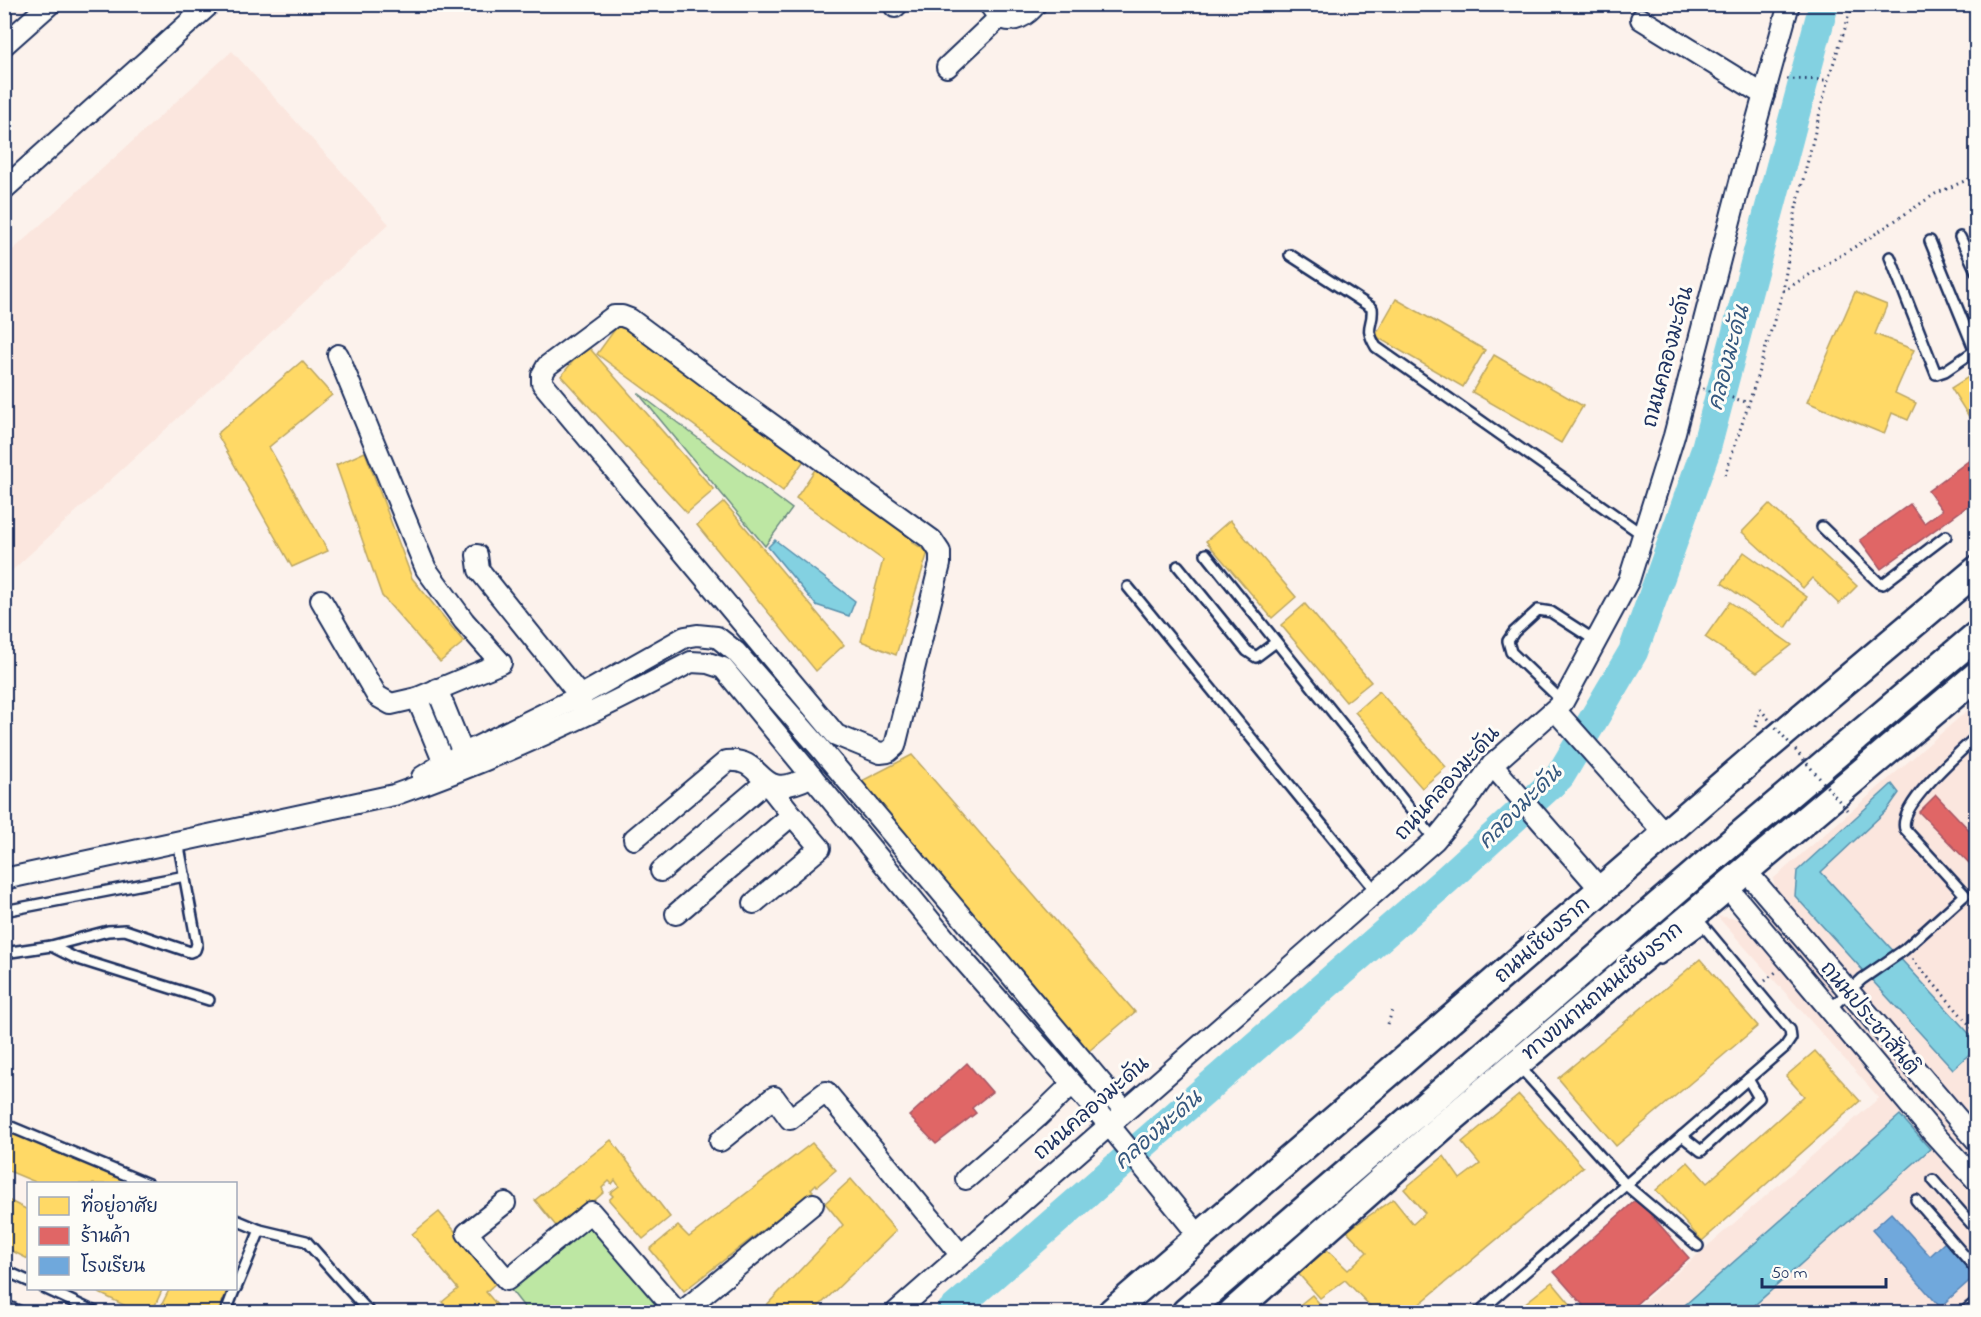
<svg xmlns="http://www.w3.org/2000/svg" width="1981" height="1317" font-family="'Indie Flower','Playpen Sans Thai',sans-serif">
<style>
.built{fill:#fbe6de}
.green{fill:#bde7a3;stroke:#6c8b80;stroke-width:1.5}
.water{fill:#83d1e1;stroke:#5990ad;stroke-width:1.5}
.homes{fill:#ffd966;stroke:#bba664;stroke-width:1.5}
.shops{fill:#e06666;stroke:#a55664;stroke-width:1.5}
.schools{fill:#6fa8dc;stroke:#5684b6;stroke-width:1.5}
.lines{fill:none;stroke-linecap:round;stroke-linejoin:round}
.river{stroke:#83d1e1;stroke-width:30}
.lane-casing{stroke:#1b2f5e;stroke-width:14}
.street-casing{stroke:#1b2f5e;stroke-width:24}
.secondary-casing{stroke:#1b2f5e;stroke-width:32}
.path{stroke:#1b2f5e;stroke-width:3;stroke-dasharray:1.5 4.5;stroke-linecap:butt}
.lane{stroke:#fdfcf7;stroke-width:9}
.street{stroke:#fdfcf7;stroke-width:20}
.secondary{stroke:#fdfcf7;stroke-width:27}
.path-bridge{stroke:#1b2f5e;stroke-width:3;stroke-dasharray:1.5 4.5;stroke-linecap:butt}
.labels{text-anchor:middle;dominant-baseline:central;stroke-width:6;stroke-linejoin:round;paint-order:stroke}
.street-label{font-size:21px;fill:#1b2f5e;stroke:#fdfcf7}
.water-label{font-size:22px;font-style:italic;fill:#35587f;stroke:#fdfcf7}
</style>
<rect width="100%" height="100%" fill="#fcf2ec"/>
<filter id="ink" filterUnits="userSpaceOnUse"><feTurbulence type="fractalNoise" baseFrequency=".0167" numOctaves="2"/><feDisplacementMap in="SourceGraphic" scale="12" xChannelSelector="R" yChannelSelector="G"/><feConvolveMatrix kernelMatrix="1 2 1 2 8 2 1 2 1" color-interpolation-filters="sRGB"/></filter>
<g filter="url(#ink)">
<g class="built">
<polygon points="232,51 389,224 5,577 5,257"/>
<polygon points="1976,703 1976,1312 1631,1312 1879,1098 1717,916 1756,921 1774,903 1776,896 1773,879"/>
</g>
<g class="green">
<polygon points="638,393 792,509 765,546"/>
<polygon points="597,1211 679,1312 528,1312 507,1285"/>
</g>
<g class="water">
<polygon points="775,540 855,601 849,616 816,605 768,547"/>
<polygon points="1892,784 1899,793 1887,810 1821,872 1976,1041 1976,1048 1953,1069 1795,896 1797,871"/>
<polygon points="1900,1115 1930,1149 1747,1312 1677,1312"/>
</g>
<g class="homes">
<polygon points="1855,292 1887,305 1875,334 1914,350 1895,393 1916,403 1908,420 1892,413 1884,434 1807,402"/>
<polygon points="1396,299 1485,350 1463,387 1375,336"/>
<polygon points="621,321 805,459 783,491 597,354"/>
<polygon points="585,343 714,490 687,513 561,376 574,360 571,353"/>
<polygon points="1494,355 1583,406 1561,443 1472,392"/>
<polygon points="302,361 332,395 269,447 328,551 292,567 217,434"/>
<polygon points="1976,372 1976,428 1951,388"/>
<polygon points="365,452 412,578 464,642 440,662 382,596 336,465"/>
<polygon points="816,468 917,532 912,542 928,552 896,655 861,641 883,560 796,498"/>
<polygon points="724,502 844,645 816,671 697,525"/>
<polygon points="1769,504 1857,586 1839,604 1812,578 1803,588 1742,532"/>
<polygon points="1230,520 1296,597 1272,618 1206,541"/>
<polygon points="1744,552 1807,597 1786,628 1722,583"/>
<polygon points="1730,602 1792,645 1757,672 1705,637"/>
<polygon points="1305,604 1371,682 1346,702 1281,625"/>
<polygon points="1379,691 1446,767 1422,788 1355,712"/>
<polygon points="912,755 1135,1012 1083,1056 856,784"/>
<polygon points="1700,959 1758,1026 1616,1146 1558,1078"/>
<polygon points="1815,1051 1860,1101 1702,1241 1656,1190 1688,1162 1707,1183 1804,1096 1786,1076"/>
<polygon points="1519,1095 1583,1167 1410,1312 1376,1312 1345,1280 1320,1298 1296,1271 1326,1249 1348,1270 1367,1252 1347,1231 1393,1199 1413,1224 1425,1213 1404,1189 1444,1156 1460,1179 1480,1164 1462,1142"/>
<polygon points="4,1128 134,1184 40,1184 4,1169"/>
<polygon points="611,1140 670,1217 643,1239 609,1200 613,1196 610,1193 619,1186 615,1180 612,1184 609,1181 602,1188 604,1192 560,1231 535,1200"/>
<polygon points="812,1143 836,1170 817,1186 816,1184 811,1189 813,1191 684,1291 650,1249 678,1226 689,1237"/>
<polygon points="851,1179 896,1231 813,1312 760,1312 843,1225 825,1203"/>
<polygon points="4,1198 28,1210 28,1259 4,1247"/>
<polygon points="439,1212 497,1282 486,1292 503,1312 451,1312 442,1302 458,1289 412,1234"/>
<polygon points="1552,1282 1577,1312 1514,1312"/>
<polygon points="89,1288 163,1288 152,1312 138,1312"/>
<polygon points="170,1288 228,1288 218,1312 158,1312"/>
<polygon points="1312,1295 1327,1312 1291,1312"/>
</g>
<g class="shops">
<polygon points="1971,459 1976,466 1976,500 1881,569 1860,540 1910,504 1924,523 1942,510 1928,491"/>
<polygon points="1936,795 1976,837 1976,864 1973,867 1919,812"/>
<polygon points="967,1063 992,1092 972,1108 976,1113 936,1144 909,1116"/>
<polygon points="1637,1199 1689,1258 1627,1312 1589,1312 1554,1272"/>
</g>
<polygon class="schools" points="1891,1213 1930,1256 1945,1242 1975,1276 1940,1307 1872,1230"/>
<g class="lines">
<polyline class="river" points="951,1312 1446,880 1560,776 1633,652 1705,452 1824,4"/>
<g class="lane-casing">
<g id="lane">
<polyline points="1960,237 1976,271"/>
<polyline points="1930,241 1975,351"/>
<path d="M1290 255 1372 308C1374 327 1363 325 1376 347L1643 535"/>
<polyline points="1890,257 1936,374 1945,371 1976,350"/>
<polyline points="1822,527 1879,583 1883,584 1946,536"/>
<polyline points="1206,554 1435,840"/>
<polyline points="1178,566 1247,651 1256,657 1276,642"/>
<polyline points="1128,587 1377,892"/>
<polyline points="1563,702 1511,652 1508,641 1514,632 1538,610 1551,612 1596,641"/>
<polyline points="4,911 185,876"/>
<polyline points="51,946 108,931 125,930 190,952 195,950 197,944 178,841"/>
<polyline points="4,953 51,946 75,958 209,1000"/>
<polyline points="1660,959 1704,927"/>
<path d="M1830 1009 1862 979 1904 950 1965 895 1905 829C1897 806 1960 752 1976 737"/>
<polyline points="1519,1066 1626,1185 1698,1246"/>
<polyline points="4,1124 148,1184"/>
<polyline points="1682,1136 1701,1151 1759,1098 1748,1079"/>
<polyline points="1933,1180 1976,1229"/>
<polyline points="1916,1200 1976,1269"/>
<polyline points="236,1220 260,1230 306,1241 369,1312"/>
<polyline points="4,1270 28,1281"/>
<polyline points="44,1288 95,1312"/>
<polyline points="236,1288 260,1230"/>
<polyline points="4,1305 21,1312"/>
<polyline points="234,1312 227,1309 235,1288"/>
<polyline points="1479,1312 1785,1047 1791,1038 1790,1030 1696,917"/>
<polyline points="1964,1312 1976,1302"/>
</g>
</g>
<g class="street-casing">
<g id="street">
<path d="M989 4C992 8 996 14 1000 17 1013 25 1028 15 1036 4"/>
<polyline points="895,7 898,4"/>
<polyline points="1641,19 1764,95"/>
<polyline points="4,45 50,4"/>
<polyline points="947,67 1000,17"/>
<polyline points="4,189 210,4"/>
<polygon points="614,316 622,316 630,319 745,405 932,540 940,552 940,564 895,746 888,752 880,753 836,735 542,383 542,375 547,366"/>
<polyline points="477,555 479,570 580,696 582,708"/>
<polyline points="321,600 377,696 391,704 417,698 501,663 464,621 426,569 338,355"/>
<polyline points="437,689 463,753 465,765"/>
<polyline points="417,698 448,773"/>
<polyline points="1555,710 1666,835"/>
<polyline points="1492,765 1602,891"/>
<polyline points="422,777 444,763 580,696 685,637 697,635 717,637 736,652 819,747 1125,1111"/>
<path d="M634 839 727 761C768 757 754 806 812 776"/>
<polyline points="661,871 766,782 792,815 676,914"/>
<polyline points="1746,871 1976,1140"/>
<path d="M4 879 394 795C497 759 596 713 691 662L708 663 723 668 952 947 1109 1125 1200 1237"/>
<polyline points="1727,887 1934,1134 1976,1180"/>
<polyline points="754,903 820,848 792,815"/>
<polyline points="720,1141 774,1097 790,1119 826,1092 961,1255"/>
<polyline points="966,1179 1038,1117 1072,1084"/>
<polyline points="505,1203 467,1233 507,1280 591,1212 677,1312"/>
<polyline points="682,1312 813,1204"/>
<polyline points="896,1312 1435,840 1466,802 1492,765 1563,702 1629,580 1674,436 1745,163 1789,4"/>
</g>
</g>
<g class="secondary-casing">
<g id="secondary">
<polyline points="1112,1312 1749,762 1976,571"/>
<polyline points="1186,1312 1718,854 1976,636"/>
<polyline points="1233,1312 1443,1126 1976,676"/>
</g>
</g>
<g class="path">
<polyline points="1787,79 1828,80"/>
<polyline points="1783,291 1869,238 1935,194 1976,176"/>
<polyline points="1703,389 1749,403"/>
<polyline points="1725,475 1749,403 1783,291 1796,208 1828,80 1853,4"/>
<polyline points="1756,727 1760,709"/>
<polyline points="1912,959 1976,1032"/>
<polyline points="1765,981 1776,972"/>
<polyline points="1388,1024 1392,1011"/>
</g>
<use href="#lane" class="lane"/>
<use href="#street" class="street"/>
<use href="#secondary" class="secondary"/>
<polyline class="path-bridge" points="1760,709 1847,810"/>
</g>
</g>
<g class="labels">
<g class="street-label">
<text transform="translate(1669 357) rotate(-75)">ถนนคลองมะดัน</text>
<text transform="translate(1448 784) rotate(-48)">ถนนคลองมะดัน</text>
<text transform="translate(1543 941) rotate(-41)">ถนนเชียงราก</text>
<text transform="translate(1603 992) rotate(-40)">ทางขนานถนนเชียงราก</text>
<text transform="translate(1869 1019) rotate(50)">ถนนประชาสันติ</text>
<text transform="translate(1092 1109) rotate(-41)">ถนนคลองมะดัน</text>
</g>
<g class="water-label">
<text transform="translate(1730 358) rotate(-75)">คลองมะดัน</text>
<text transform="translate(1521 808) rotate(-45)">คลองมะดัน</text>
<text transform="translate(1159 1131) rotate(-41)">คลองมะดัน</text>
</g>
</g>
<rect width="1981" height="1317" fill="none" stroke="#fdfcf7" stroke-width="24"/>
<rect x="12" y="12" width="1957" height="1293" fill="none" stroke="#1b2f5e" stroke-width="2" filter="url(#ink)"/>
<rect x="27" y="1182" width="210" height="108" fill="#fdfcf7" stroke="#a3aaba" stroke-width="1.5"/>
<rect x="39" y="1197" width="30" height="18" fill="#ffd966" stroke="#a3aaba" stroke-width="1.5"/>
<text x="81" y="1212" font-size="18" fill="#1b2f5e">ที่อยู่อาศัย</text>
<rect x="39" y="1227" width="30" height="18" fill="#e06666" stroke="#a3aaba" stroke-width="1.5"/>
<text x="81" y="1242" font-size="18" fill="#1b2f5e">ร้านค้า</text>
<rect x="39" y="1257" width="30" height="18" fill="#6fa8dc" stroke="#a3aaba" stroke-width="1.5"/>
<text x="81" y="1272" font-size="18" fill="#1b2f5e">โรงเรียน</text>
<path d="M1762 1278v9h124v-9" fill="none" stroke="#1b2f5e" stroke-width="3"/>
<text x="1771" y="1278" font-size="18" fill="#1b2f5e" stroke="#fdfcf7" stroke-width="4.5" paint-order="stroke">50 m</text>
</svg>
